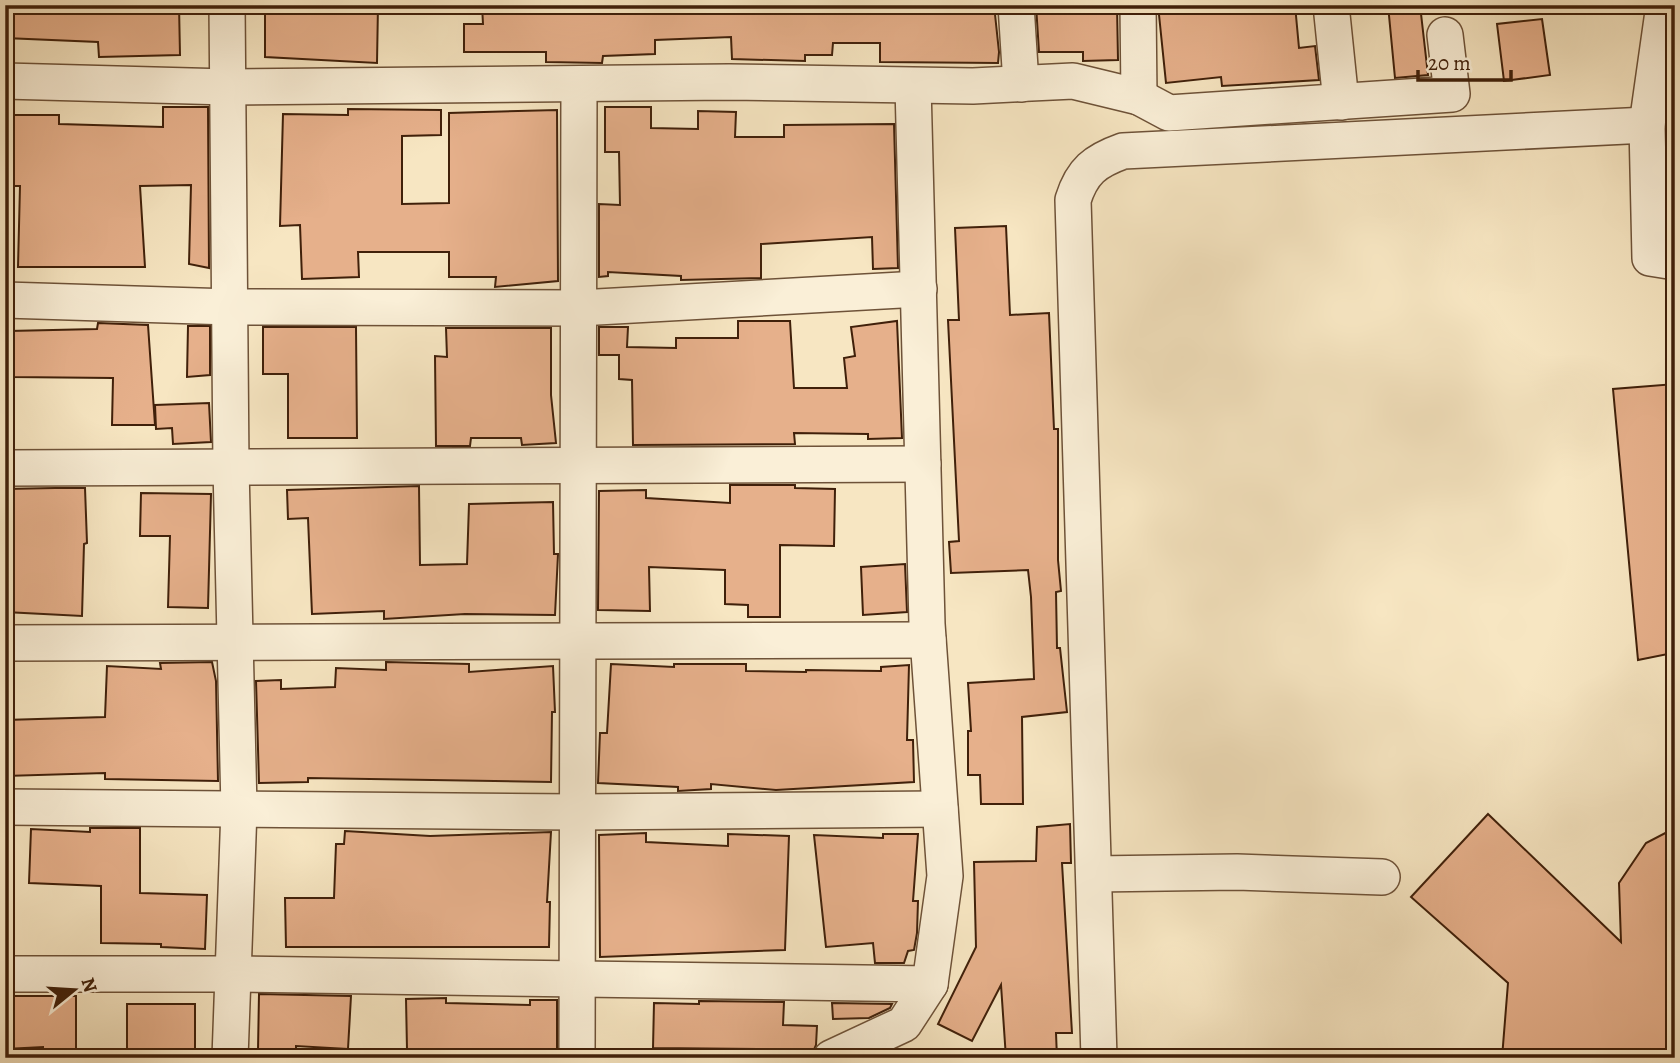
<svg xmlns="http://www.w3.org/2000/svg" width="1680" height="1063" font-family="Alegreya,serif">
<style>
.building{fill:#e6b08b;stroke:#40200a;stroke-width:2}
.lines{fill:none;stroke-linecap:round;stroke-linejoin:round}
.minor-casing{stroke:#6e5238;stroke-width:38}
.minor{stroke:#faefd7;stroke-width:35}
</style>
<rect width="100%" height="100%" fill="#f7e6c2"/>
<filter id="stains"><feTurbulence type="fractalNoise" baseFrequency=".00286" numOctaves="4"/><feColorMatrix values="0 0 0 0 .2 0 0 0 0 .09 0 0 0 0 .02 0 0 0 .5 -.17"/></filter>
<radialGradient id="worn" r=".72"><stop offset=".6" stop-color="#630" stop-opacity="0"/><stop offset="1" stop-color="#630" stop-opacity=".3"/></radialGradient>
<g class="building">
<polygon points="5,5 179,5 180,55 99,57 98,42 5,38"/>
<polygon points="265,5 378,5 377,63 265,57"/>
<polygon points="482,5 994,5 999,52 998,63 880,62 880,43 833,43 832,55 805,55 805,61 732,59 731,37 655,40 655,54 603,56 602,63 546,62 546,52 464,52 464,24 483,24"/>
<polygon points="1036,5 1117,5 1118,60 1083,61 1083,52 1039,52"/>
<polygon points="1158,5 1295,5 1299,48 1315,46 1319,80 1222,86 1221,77 1166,83"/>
<polygon points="1388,5 1420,5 1428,75 1395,78"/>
<polygon points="1542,19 1550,75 1504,81 1497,24"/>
<polygon points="163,107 208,107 209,268 189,264 191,185 140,186 145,267 18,267 20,186 12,186 12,115 59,115 59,124 163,127"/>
<polygon points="605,107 651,107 651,128 698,129 698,111 736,112 735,137 784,137 784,125 894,124 898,268 873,269 872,237 761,244 761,278 681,280 681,276 608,272 608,276 599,277 599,204 620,205 619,152 605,152"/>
<polygon points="348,109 441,110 441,135 402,136 402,204 449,203 449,113 557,110 558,281 495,287 496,277 449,277 449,252 358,252 359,277 302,279 300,225 280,226 283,114 348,115"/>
<polygon points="1006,226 1010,315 1049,313 1054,429 1058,429 1058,560 1061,591 1056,592 1057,648 1060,648 1067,712 1022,717 1023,804 981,804 980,775 968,775 968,731 971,731 968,683 1034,679 1031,597 1028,570 951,573 949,542 959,541 948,320 959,320 955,228"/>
<polygon points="738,321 790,321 794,388 847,388 844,358 855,356 851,327 897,321 902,438 868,439 868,434 794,433 795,444 633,445 632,380 619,379 619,355 599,355 599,327 628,327 627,347 676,348 676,338 738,338"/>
<polygon points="98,323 148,325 155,425 112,425 113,378 11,377 9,331 97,329"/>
<polygon points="188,326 210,326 210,375 187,377"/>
<polygon points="263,327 356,327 357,438 288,438 288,374 263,374"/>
<polygon points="446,328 551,328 551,395 556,443 522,445 521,438 471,438 470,446 436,446 435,356 447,357"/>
<polygon points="1675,384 1673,653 1638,660 1613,389"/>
<polygon points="209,403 211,442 173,444 172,428 156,429 155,405"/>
<polygon points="730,485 795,485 795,488 835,489 834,546 780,545 780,617 748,617 748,605 725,604 725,570 649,567 650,611 598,610 599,491 646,490 646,498 730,503"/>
<polygon points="419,486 420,565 467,564 469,504 553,502 554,554 558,554 555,615 465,614 384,619 384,611 312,614 308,518 288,519 287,490"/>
<polygon points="55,488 85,488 87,543 84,544 82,616 5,612 5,489"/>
<polygon points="141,493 211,494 208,608 168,607 170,536 140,536"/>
<polygon points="905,564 907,612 863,615 861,567"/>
<polygon points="212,662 216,681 218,781 105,779 105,773 5,776 5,720 105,717 107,666 161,669 160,663"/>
<polygon points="386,662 469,664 469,672 553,666 555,712 552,712 551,782 308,778 308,782 259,783 256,681 281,680 281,689 335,687 336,668 386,670"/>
<polygon points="611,664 674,667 674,664 746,664 746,671 806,672 806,670 881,671 881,667 909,665 907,740 913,740 914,782 776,790 711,784 711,789 678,791 678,787 598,783 600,733 607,733"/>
<polygon points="1488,814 1621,942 1619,883 1646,843 1675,828 1675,1058 1502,1058 1508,983 1411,897"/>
<polygon points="1070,824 1071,863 1062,863 1072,1033 1056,1033 1057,1058 1006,1058 1001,985 972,1041 938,1024 976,947 974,862 1036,861 1037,827"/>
<polygon points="90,828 140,828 140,893 207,895 205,949 161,947 161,944 101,943 101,886 29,883 31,829 90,832"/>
<polygon points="345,831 430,836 551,832 547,902 550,902 549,947 286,947 285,898 334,898 336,844 344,844"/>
<polygon points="646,833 646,842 728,846 728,834 789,836 785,950 600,957 599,835"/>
<polygon points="883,834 918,834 913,901 918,901 917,933 914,950 908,951 904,963 875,963 873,943 826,947 814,835 883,838"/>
<polygon points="259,994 351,996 348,1049 296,1046 296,1051 258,1050"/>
<polygon points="5,996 76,996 76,1051 43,1050 43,1047 5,1049"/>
<polygon points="446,998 446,1003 530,1005 530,1000 557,1000 557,1052 407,1049 406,999"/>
<polygon points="699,1001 784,1002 783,1025 817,1026 816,1045 813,1052 795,1058 783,1058 758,1049 653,1048 654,1003 699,1004"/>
<polygon points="832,1003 892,1004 890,1008 869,1018 833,1019"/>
<rect x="127" y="1004" width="68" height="46"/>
</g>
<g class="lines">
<g class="minor-casing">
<g id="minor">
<polyline points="227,5 231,467 239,809 230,1058"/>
<polyline points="1016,5 1021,84"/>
<polyline points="1331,5 1341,102"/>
<polyline points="1664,5 1647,125 1650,258 1675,262"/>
<polyline points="5,81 228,87 729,82 973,86 1073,81 1139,97 1138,5"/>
<polyline points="1139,97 1169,113 1452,94 1445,35"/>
<polyline points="5,300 231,307 579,308 919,289"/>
<polyline points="5,468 923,464"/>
<polyline points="5,643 928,640"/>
<polyline points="5,807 578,812 940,809"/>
<polyline points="1094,874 1237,872 1382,877"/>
<polyline points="5,974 234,974 930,984"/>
<polyline points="577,1058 579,84"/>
<polyline points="831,1058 904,1024 930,984 945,876 927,624 913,86"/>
<path d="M1099 1058 1073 200C1082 171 1095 161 1123 151L1647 125"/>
</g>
</g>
<use href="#minor" class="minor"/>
</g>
<rect width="1680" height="1063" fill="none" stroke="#f7e6c2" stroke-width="28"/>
<rect x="7" y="7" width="1666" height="1049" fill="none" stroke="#40200a" stroke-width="3.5"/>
<rect x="14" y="14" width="1652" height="1035" fill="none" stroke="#40200a" stroke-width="2"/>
<g transform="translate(74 990) rotate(72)" stroke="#faefd7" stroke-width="5" paint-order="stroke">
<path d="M0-5L12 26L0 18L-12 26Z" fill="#40200a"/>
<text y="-10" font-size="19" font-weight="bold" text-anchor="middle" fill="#40200a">N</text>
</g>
<path d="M1418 70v10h93v-10" fill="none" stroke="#40200a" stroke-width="3.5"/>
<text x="1428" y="70" font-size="21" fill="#40200a" stroke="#faefd7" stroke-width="5" paint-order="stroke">20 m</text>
<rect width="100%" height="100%" filter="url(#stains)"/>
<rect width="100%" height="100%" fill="url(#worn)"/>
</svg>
